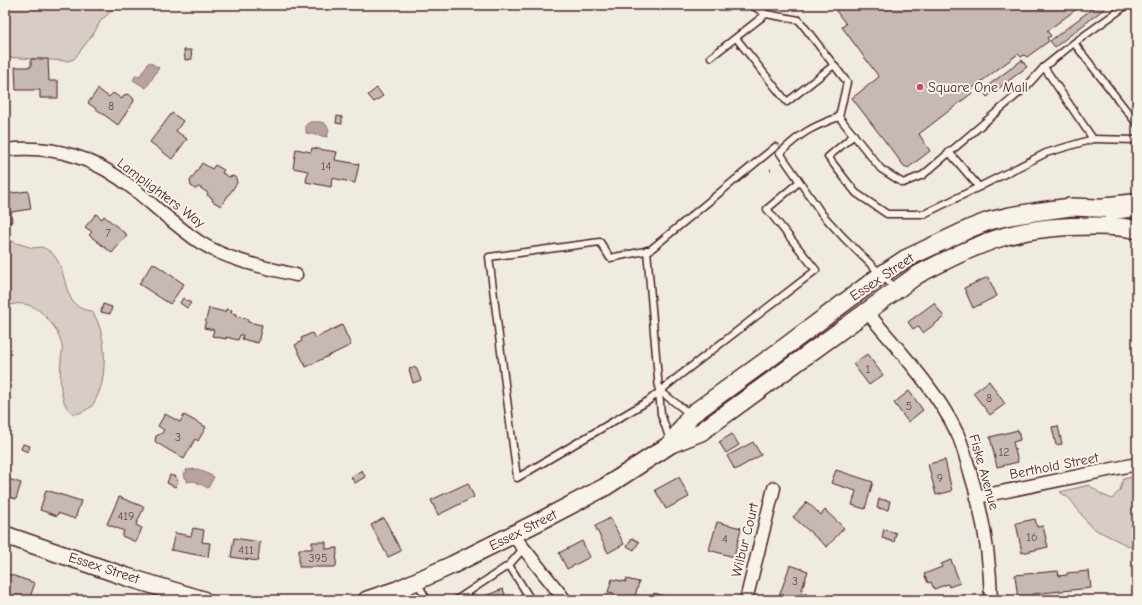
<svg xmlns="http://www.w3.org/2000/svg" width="1142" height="605" font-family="'Comic Neue',sans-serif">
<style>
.green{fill:#d8cdc6;stroke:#917678}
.water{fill:#b7a4a2;stroke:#8b6f72}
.building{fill:#c6b8b3;stroke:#4a1f2b}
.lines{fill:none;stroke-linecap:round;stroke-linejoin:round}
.lane-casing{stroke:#4a1f2b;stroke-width:9}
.street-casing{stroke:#4a1f2b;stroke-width:15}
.secondary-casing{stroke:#4a1f2b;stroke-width:20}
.highway-casing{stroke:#4a1f2b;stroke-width:25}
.path{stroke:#4a1f2b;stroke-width:2.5;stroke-dasharray:1 3;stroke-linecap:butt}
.lane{stroke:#f7f3e8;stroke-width:6}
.street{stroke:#f7f3e8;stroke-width:12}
.secondary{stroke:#f7f3e8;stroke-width:17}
.highway{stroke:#f7f3e8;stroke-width:22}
.poi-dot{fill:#d1495b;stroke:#f7f3e8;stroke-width:1.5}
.labels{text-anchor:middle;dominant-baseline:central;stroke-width:4;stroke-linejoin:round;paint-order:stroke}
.number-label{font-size:12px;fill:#69454d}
.poi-label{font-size:14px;fill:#4a1f2b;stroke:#f7f3e8;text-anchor:start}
.street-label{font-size:14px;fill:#4a1f2b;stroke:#f7f3e8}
</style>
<rect width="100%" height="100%" fill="#f0ebe0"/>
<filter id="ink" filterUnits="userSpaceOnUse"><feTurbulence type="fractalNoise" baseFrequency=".025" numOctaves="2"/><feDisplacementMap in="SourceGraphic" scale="8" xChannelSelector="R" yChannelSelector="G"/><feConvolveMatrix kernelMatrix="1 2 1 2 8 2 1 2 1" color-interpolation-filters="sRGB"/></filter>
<g filter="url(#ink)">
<g class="green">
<polygon points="5,5 119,5 101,20 94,33 74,59 68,61 5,57"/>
<path d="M5 237 16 243 33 248 42 247C48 250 53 253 56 258 69 277 62 309 92 311 104 330 106 354 103 376 103 383 96 402 91 407 90 408 87 409 86 410 77 415 72 416 66 406 59 393 60 375 61 361 61 356 63 350 62 346 60 331 44 311 31 306 22 303 14 302 5 308Z"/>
<polygon points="1137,476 1137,550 1098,531 1090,526 1070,499 1060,492 1089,485 1101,494 1112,499 1120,490 1123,479"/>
</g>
<g class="water">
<polygon points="149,62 159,68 146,88 133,80 136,75 139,77"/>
<path d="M310 122C318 122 326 120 329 130L327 137 306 133V125Z"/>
<polygon points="198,469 214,477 208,488 194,481 187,482 187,478 185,478 184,473 187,473 186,470"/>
</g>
<g class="building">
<polygon points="843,5 1082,5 1047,31 1051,36 1047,38 1049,41 1027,57 1024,55 1021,57 1018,54 970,90 972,93 919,134 930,151 908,168 904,166 852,98 879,77 842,27 846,24 836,11"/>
<polygon points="1097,5 1109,5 1055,47 1050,41"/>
<polygon points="184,50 191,50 192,59 185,60"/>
<polygon points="31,59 48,59 49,81 58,81 58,98 40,98 40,90 16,90 15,67 31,67"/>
<polygon points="1022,60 1027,67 987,97 982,90"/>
<polygon points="377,88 383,96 374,102 368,95"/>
<polygon points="98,89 109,97 113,93 122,99 124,95 129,94 133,98 134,101 118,125 88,103"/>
<polygon points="172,113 183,121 176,131 187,139 172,159 150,142"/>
<polygon points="337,116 342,117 342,124 336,123"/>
<polygon points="312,148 337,152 335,160 359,164 355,183 332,178 331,187 306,182 308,171 293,168 296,149 311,152"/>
<polygon points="202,163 212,169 215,165 224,170 222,173 229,177 233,176 236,178 237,183 221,206 212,201 213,199 207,195 208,193 199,187 195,189 191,186 190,181"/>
<polygon points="28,191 31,209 11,212 12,222 5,223 5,194"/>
<polygon points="96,214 102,219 104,216 127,235 112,253 89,235 92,232 85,227"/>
<polygon points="153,263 184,284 170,304 139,284"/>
<polygon points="988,277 997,296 973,308 964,288"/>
<polygon points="183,298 191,303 187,308 180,303"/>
<polygon points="934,303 944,317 923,333 918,326 913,329 908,322"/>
<polygon points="103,304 112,307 110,314 101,312"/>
<polygon points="209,308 225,312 226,309 232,310 231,313 236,314 235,316 248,319 248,322 262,325 258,343 242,339 243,335 240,335 238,340 226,337 226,339 212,336 214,330 204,328"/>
<polygon points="342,325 351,345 306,367 295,345 302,341 301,338 312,333 315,338"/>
<polygon points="867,354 883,375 869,385 853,364"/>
<polygon points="416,367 421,380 413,383 409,369"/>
<polygon points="989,381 1005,404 990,415 973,393"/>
<polygon points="909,391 923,410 908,422 894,403"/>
<polygon points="165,414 180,422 184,415 206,427 198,441 195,439 184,459 157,443 155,441 156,436 162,433 164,430 158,426"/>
<polygon points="1058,426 1062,444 1056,445 1052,427"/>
<polygon points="1018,430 1020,440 1013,442 1018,462 997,467 990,437"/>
<polygon points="732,434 739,445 726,453 719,442"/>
<polygon points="753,442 761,455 735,470 727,456"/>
<polygon points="23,444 30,446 28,452 21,449"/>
<polygon points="945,460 952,491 936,495 928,464"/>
<polygon points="362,470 365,477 355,483 351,477"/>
<polygon points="836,470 873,482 865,509 852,505 856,491 831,483"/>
<polygon points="170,475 176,477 178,482 175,487 167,483"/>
<polygon points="679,477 689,497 666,509 655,490"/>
<polygon points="5,478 21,483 16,499 5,496"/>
<polygon points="468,483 474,497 438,515 431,500"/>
<polygon points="46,490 81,501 75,519 58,513 57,516 40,510"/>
<polygon points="119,497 144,507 136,525 142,528 136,542 122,536 124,531 107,524"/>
<polygon points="879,499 890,501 888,510 877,508"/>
<polygon points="807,502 821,515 825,510 844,528 827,547 793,517"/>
<polygon points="384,518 401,551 388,557 371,525"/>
<polygon points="610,518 624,544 608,553 595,526"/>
<polygon points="1035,519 1037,527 1043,526 1048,547 1022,553 1016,523"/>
<polygon points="717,522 741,528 734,557 709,550"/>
<polygon points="193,528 204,530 202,542 210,543 208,557 171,550 175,533 191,536"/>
<polygon points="884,529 896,533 894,542 882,538"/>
<polygon points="234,538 260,542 258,561 231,557"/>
<polygon points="632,538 639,542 634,550 627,546"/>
<polygon points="582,541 590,557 567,569 559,553"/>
<polygon points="312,542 326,542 326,549 337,548 336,567 299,567 299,549 312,549"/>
<polygon points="951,560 960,583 949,587 948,584 934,589 931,582 928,583 924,574 942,567 941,564"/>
<polygon points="790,565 808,571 801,592 806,593 804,600 789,600 779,597"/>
<polygon points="1058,571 1059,576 1067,575 1067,573 1089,571 1091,588 1032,594 1032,598 1018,600 1015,575"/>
<polygon points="5,573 35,583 29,600 21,600 5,594"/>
<polygon points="612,579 626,582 626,579 639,582 634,600 613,600 614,593 608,592"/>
<polygon points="503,589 507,600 478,600 477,599"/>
<polygon points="654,593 675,599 675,600 652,600"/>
<polygon points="526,595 528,600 515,600"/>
</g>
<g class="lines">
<g class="lane-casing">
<g id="lane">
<polyline points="751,5 766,14 799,20 847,82 839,117"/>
<polyline points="736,38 787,102 834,65"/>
<polyline points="1074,43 1137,124"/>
<polyline points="711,57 766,14"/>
<polyline points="839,117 881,169 903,183 923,175 1026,87 1044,67 1074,43 1127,5"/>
<path d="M839 117C811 127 801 133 780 153L822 214 844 238 896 289"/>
<polyline points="854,135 828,157 856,193 887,214 924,214 979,187"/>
<polyline points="1093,139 1137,140"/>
<polyline points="775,147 650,250 610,258 600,242 489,257 517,478 648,401 675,379 816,270 767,209 799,182"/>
<polyline points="949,152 979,187 1046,153 1093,139 1044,67"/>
<polyline points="647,250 661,414 670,440"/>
<polyline points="660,391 690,414"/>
<polyline points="524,548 509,565 531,600"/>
<polyline points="417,582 427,600"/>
<polyline points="456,600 509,565"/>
</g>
</g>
<g class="street-casing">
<g id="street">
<path d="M5 150C55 144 96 158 135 190 157 208 177 227 201 243 230 261 264 267 296 275"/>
<path d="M866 311C897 348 937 390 957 433 962 443 965 455 968 465 982 509 990 554 991 600"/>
<polyline points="977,497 1137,464"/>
<polyline points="513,535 565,600"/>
<polyline points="746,600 774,488"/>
</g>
</g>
<g class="secondary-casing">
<g id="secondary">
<polyline points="671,444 691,415 785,347 881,275 905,259 971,228 989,221 1010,216 1034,212 1071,207 1123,209"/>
<polyline points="5,535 127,577 203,600"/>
<path d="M367 600 397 590 452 565 542 520 605 487 671 444 701 432 917 275C946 260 975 245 1006 236 1034 228 1066 226 1094 226 1108 226 1124 226 1137 230"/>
</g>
</g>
<g class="highway-casing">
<polyline id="highway" points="1110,208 1137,205"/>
</g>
<polyline class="path" points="770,170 774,170"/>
<use href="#lane" class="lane"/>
<use href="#street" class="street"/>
<use href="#secondary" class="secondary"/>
<use href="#highway" class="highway"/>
</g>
</g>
<circle class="poi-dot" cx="920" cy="87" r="4"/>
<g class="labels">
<g class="number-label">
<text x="111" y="106">8</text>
<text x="326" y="166">14</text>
<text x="108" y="233">7</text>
<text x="868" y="369">1</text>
<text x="989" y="398">8</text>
<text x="909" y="406">5</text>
<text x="178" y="437">3</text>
<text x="1004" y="452">12</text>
<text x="940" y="478">9</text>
<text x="126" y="516">419</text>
<text x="1032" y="537">16</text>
<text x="725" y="539">4</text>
<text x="246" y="550">411</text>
<text x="318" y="558">395</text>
<text x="795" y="581">3</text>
</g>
<g class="poi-label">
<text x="928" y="87">Square One Mall</text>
</g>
<g class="street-label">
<text transform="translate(161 193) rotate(37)">Lamplighters Way</text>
<text transform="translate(882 277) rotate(-34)">Essex Street</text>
<text transform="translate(1054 466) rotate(-11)">Berthold Street</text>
<text transform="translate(984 472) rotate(74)">Fiske Avenue</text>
<text transform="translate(523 530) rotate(-27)">Essex Street</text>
<text transform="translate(745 540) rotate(-76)">Wilbur Court</text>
<text transform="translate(104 568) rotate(18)">Essex Street</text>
</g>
</g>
<rect width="1142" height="605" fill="none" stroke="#f7f3e8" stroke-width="20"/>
<rect x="10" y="10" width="1122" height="585" fill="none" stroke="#4a1f2b" stroke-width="1.5" filter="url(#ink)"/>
</svg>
